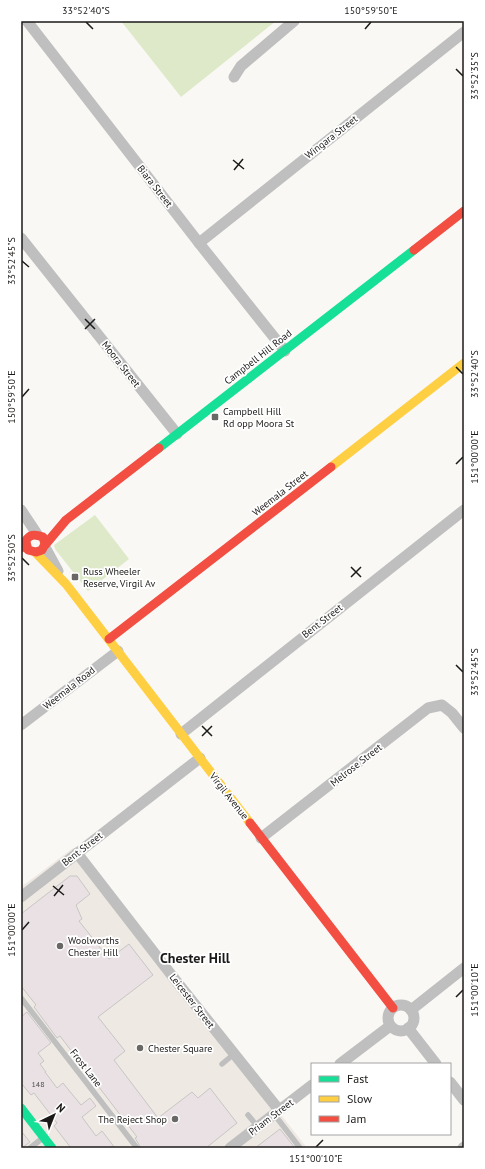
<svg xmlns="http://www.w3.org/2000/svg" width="485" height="1169" font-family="'PT Sans',sans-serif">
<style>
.built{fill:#eee9e2}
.green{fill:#dde9c8}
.building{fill:#e9e1e3;stroke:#c8c6c6}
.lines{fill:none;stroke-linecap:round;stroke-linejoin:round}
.lane{stroke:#bfbfbf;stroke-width:5.5}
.street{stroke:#bfbfbf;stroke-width:11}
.fast{stroke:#16e098;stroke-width:9}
.slow{stroke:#ffcf43;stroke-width:9}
.jam{stroke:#f24e42;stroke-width:9}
.ticks{fill:none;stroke:#1c1a18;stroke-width:1.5}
.poi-dot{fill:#6a6865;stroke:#fff;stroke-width:1.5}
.labels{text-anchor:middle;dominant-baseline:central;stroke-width:3.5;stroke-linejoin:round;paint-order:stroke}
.number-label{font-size:8px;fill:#524f4e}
.street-label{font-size:10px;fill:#1c1a18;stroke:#fff}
.poi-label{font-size:10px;fill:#1c1a18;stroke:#fff;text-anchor:start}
.district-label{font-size:14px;font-weight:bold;fill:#1c1a18;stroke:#fff}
.neatline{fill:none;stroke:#1c1a18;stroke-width:1.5}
.ticks-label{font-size:10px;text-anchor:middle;fill:#1c1a18}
</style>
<rect width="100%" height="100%" fill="#faf8f5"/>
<polygon class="built" points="73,848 307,1148 21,1148 21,887"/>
<g class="green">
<polygon points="121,21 276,21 181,97"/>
<polygon points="95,515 129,559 88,591 55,549 54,545"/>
</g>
<g class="building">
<polygon points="70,876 77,876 90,894 76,905 82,919 79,921 109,959 129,944 153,975 98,1017 125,1051 114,1060 158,1118 192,1092 198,1098 210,1088 237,1123 206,1148 141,1148 135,1138 137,1137 60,1036 57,1038 34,1007 36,1005 21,986 21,914"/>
<polygon points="27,1012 51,1043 38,1053 44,1061 40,1064 46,1072 45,1072 57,1088 63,1083 81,1105 90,1098 96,1106 82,1117 96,1136 102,1131 115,1148 71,1148 54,1126 57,1123 34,1093 31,1095 21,1083 21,1017"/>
<polygon points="280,1129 295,1148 255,1148"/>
<polygon points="21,1131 30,1142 22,1148 21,1148"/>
</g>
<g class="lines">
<g class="lane">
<polyline points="21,998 137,1148"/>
<polyline points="222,1064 234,1054"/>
<polyline points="274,1114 300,1148"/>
<polyline points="248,1115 258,1127"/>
<polyline points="30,1148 44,1137"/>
</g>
<g class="street">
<polyline points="27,21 199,243 285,351"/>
<polyline points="234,77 241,66 294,21"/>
<polyline points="21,238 177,434"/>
<polyline points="199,243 464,32"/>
<polyline points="21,510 37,534"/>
<polyline points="45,547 58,571"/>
<polyline points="21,725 118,651"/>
<polyline points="181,734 464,510"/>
<polyline points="261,838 428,708 442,705 452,713 464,728"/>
<polyline points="77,853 173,977 279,1110"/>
<polyline points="21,897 200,758"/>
<circle cx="401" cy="1018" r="13"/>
<polyline points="411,1010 464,968"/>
<polyline points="408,1028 436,1064"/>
<polyline points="340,1064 390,1026"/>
<polyline points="450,1082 464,1100"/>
<polyline points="230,1148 312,1085"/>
<polyline points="463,1148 464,1147"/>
</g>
<g class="fast">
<polyline points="159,448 414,250"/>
<polyline points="21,1108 52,1148"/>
</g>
<g class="slow">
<polyline points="331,467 464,363"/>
<polyline points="36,553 66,584 250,823"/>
</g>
<g class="jam">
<polyline points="414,250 464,211"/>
<polyline points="45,545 66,520 159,448"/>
<path d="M21 548C28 537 29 532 43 537L45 544 42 550 36 552 28 550 26 542"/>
<polyline points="109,639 331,467"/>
<polyline points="250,823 393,1008"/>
</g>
</g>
<path class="ticks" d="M86 22 93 29M365 29 371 22M456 69 463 76M233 160 244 169M234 170 243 159M22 261 29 267M85 319 95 329M85 329 95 319M456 367 463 374M22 397 29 389M456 464 463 457M22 558 29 565M351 567 361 577M351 577 361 567M456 665 463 672M202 726 212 736M202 736 212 726M53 886 64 895M54 896 63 885M22 930 29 922M456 997 463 990M316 1147 323 1140"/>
<g class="poi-dot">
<rect x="211" y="413" width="8" height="8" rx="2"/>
<rect x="71" y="573" width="8" height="8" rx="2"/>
<circle cx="60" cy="946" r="4"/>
<circle cx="140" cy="1048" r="4"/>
<circle cx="175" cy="1119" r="4"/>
</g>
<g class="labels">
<g class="number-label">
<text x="38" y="1084">148</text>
</g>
<g class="street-label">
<text transform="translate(331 137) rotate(-38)">Wingara Street</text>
<text transform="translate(155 186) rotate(52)">Biara Street</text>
<text transform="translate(258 357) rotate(-38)">Campbell Hill Road</text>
<text transform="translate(121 364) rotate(52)">Moora Street</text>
<text transform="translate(280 493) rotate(-38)">Weemala Street</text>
<text transform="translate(322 621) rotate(-38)">Bent Street</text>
<text transform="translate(69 688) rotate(-38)">Weemala Road</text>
<text transform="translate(356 765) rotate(-38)">Melrose Street</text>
<text transform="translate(229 796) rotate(52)">Virgil Avenue</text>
<text transform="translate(82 849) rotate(-38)">Bent Street</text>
<text transform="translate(192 1001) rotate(52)">Leicester Street</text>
<text transform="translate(86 1068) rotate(52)">Frost Lane</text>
<text transform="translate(271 1117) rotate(-37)">Priam Street</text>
</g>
<g class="poi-label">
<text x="223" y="411">Campbell Hill<tspan x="223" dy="12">Rd opp Moora St</tspan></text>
<text x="83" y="571">Russ Wheeler<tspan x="83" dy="12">Reserve, Virgil Av</tspan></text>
<text x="68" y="940">Woolworths<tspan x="68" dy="12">Chester Hill</tspan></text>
<text x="148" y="1048">Chester Square</text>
<text x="167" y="1119" text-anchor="end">The Reject Shop</text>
</g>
<g class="district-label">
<text x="195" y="958">Chester Hill</text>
</g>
</g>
<rect width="485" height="1169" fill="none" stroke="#ffffff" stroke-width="44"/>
<rect x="311" y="1063" width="140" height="72" fill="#ffffff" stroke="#a4a3a3"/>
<rect x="319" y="1076" width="20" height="6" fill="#16e098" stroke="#a4a3a3"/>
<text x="347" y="1083" font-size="12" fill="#1c1a18">Fast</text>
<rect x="319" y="1096" width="20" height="6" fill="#ffcf43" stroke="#a4a3a3"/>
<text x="347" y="1103" font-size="12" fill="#1c1a18">Slow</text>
<rect x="319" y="1116" width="20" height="6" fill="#f24e42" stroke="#a4a3a3"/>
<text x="347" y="1123" font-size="12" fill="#1c1a18">Jam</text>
<g transform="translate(54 1115) rotate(43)" stroke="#ffffff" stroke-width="3" paint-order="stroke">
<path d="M0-3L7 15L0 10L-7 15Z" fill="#1c1a18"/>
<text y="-6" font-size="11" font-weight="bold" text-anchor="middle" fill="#1c1a18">N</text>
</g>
<rect x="22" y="22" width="441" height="1125" class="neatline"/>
<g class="ticks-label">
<text x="86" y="14">33°52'40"S</text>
<text x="371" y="14">150°59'50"E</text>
<text transform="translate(474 76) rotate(-90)" y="4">33°52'35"S</text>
<text transform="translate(11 261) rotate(-90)" y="4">33°52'45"S</text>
<text transform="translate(474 374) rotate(-90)" y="4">33°52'40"S</text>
<text transform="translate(11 397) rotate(-90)" y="4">150°59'50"E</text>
<text transform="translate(474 457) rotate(-90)" y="4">151°00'00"E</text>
<text transform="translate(11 558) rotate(-90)" y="4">33°52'50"S</text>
<text transform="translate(474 672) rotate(-90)" y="4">33°52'45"S</text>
<text transform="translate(11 930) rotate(-90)" y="4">151°00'00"E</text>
<text transform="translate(474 990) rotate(-90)" y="4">151°00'10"E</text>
<text x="316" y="1162">151°00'10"E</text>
</g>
</svg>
